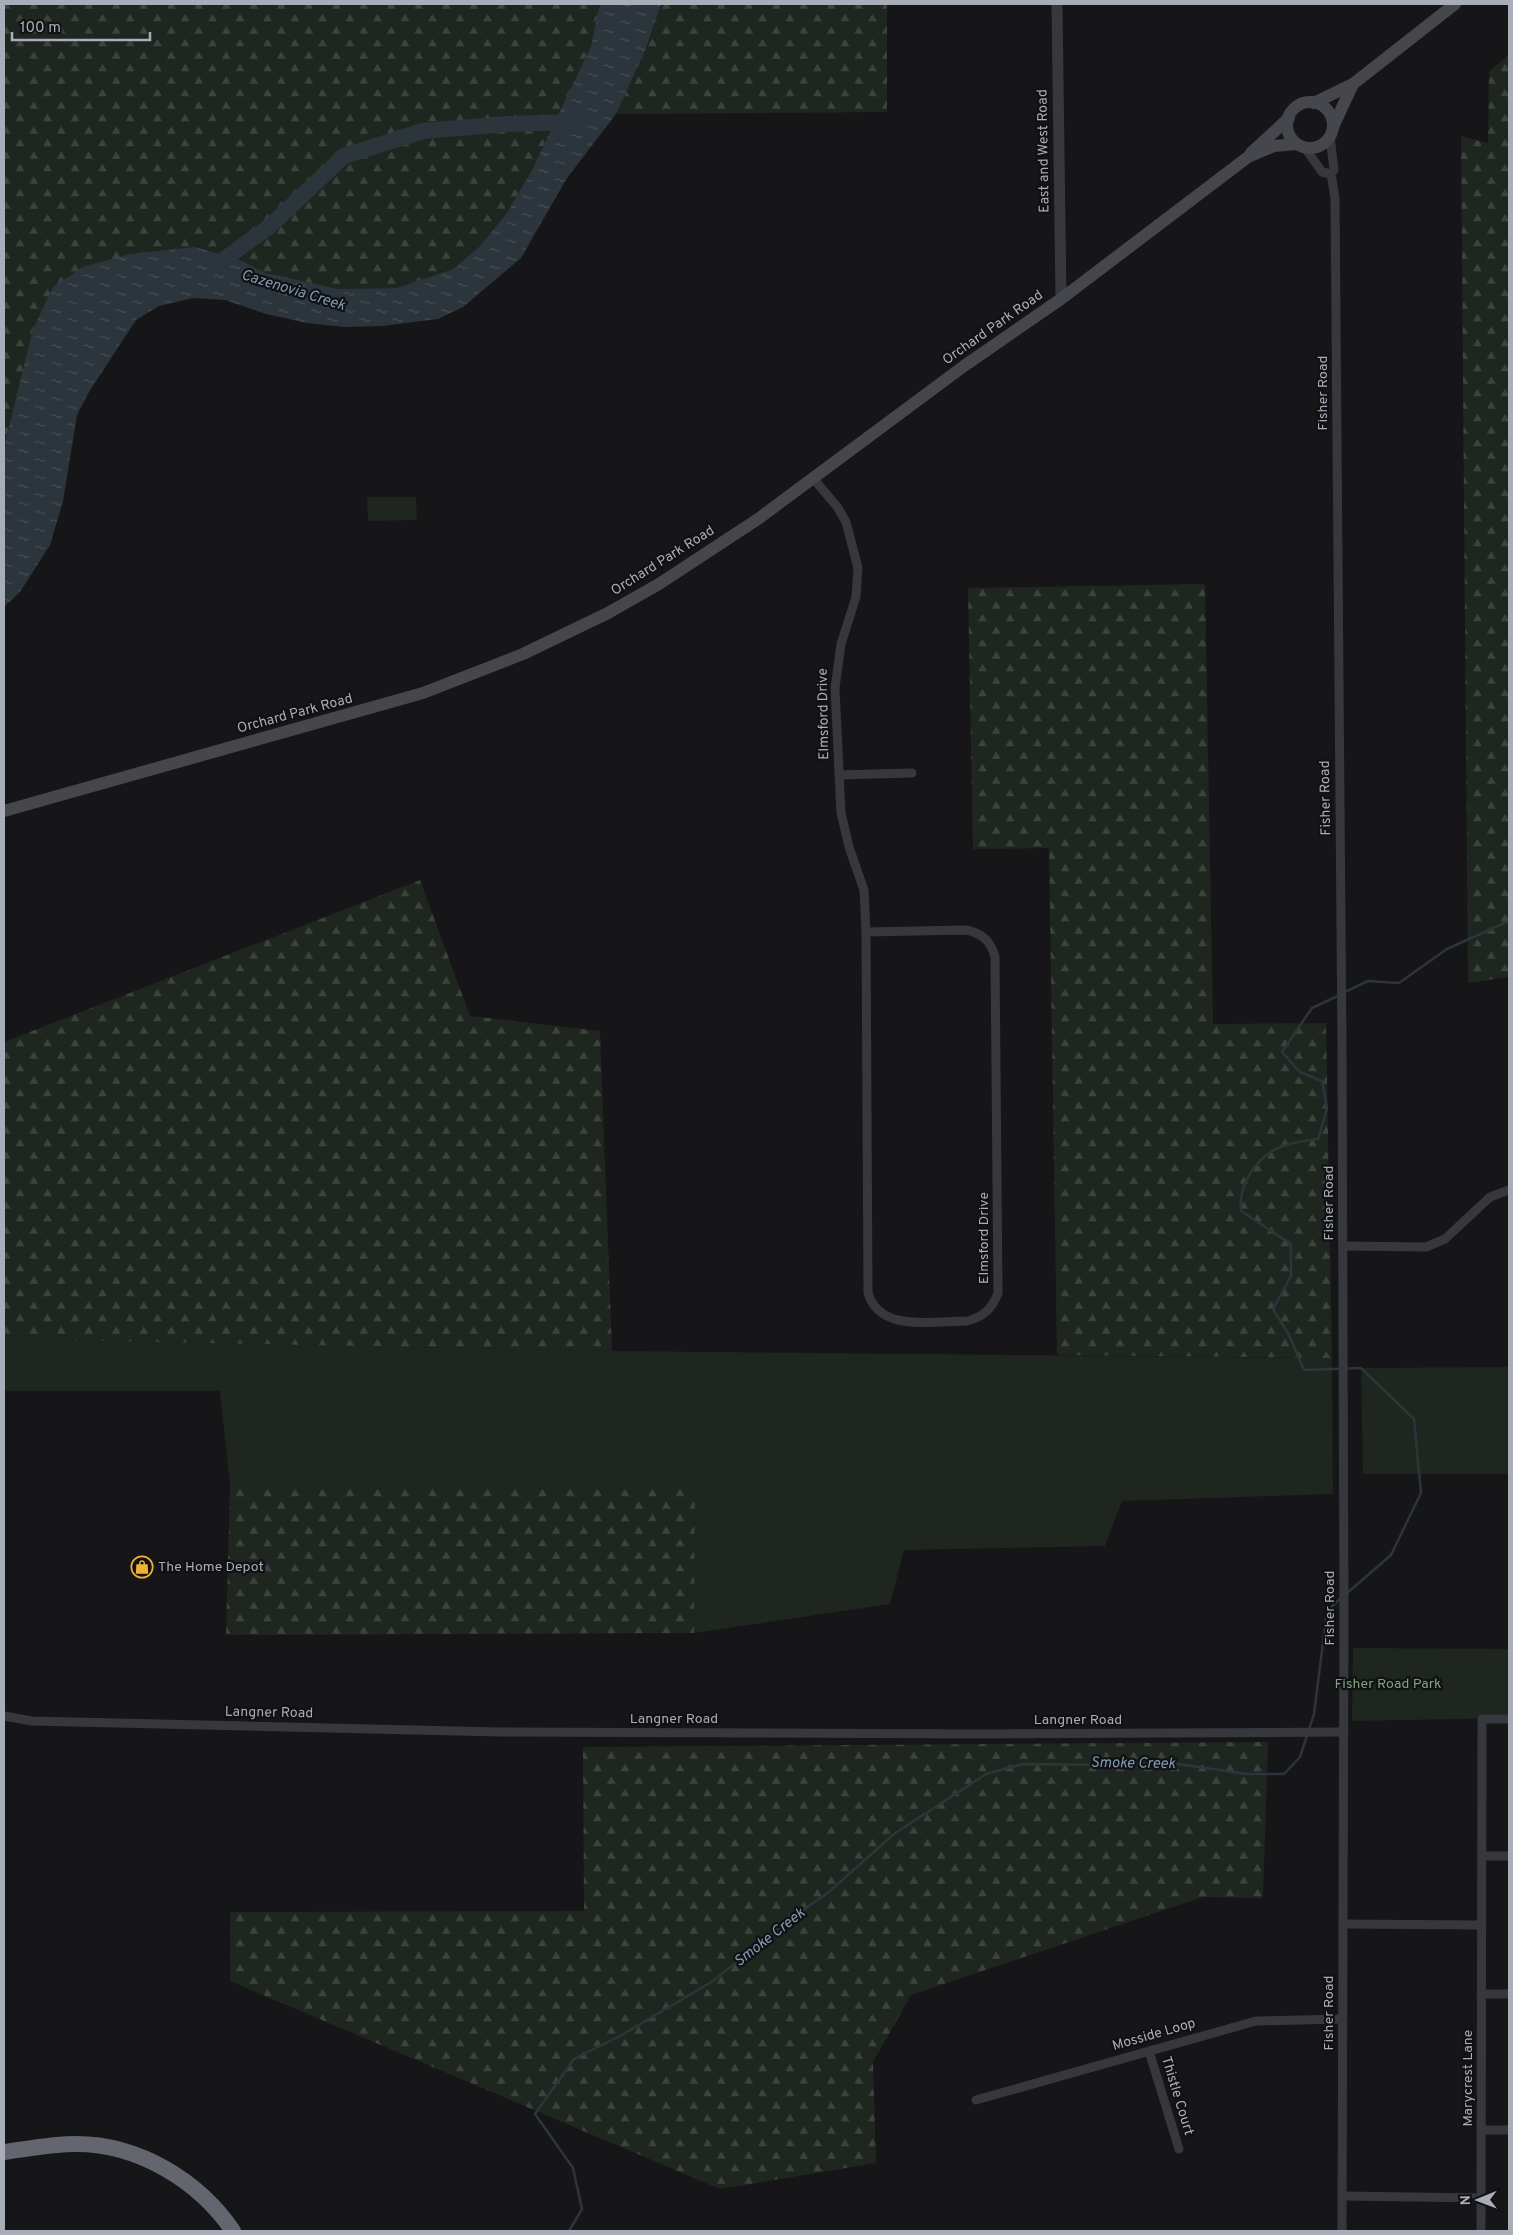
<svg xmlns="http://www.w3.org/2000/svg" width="1513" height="2235" font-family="Overpass,sans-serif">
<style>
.green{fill:#1e261f}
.forest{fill:url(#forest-firs)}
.water{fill:url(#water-ripples)}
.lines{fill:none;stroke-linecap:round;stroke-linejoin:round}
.stream{stroke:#2c353c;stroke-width:2.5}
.river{stroke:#2c353c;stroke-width:16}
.minor{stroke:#37383d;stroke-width:9}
.tertiary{stroke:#37383d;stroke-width:11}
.secondary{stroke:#45474d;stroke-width:12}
.motorway{stroke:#63666e;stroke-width:16}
.labels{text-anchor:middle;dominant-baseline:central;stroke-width:4.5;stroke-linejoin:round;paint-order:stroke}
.street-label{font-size:14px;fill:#a8adb8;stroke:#111113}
.poi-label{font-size:14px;fill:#a8adb8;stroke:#111113;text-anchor:start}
.park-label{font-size:14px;fill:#7fa381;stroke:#111113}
.water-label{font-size:15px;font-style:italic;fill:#7f9bb3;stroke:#111113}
</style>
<defs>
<pattern id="forest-firs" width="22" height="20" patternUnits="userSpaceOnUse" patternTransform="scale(1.25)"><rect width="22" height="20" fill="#1e261f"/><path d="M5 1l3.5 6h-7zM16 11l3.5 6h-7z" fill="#3c433d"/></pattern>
<pattern id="water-ripples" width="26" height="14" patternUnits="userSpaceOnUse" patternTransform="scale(1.25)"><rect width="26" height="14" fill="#2c353c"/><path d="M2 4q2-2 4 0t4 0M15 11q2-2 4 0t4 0" fill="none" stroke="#485056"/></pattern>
</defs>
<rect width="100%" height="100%" fill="#161618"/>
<g class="green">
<polygon points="367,497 416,497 417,520 368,521"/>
<polygon points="4,1339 612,1351 1332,1358 1333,1494 1122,1501 1105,1546 904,1550 890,1604 694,1633 695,1488 230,1486 220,1391 4,1391"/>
<polygon points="1509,1367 1509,1474 1363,1474 1361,1368"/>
<polygon points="1353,1648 1509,1649 1509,1718 1352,1721"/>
</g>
<g class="forest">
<polygon points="4,4 600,4 591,46 532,170 506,214 480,246 453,269 397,288 339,289 266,273 240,260 23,371 4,447"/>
<polygon points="661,4 887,4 887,112 616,114 645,51"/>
<polygon points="1509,54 1509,977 1468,983 1461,136 1488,143 1489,72"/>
<polygon points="1205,584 1213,1024 1326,1023 1332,1358 1057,1355 1049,848 973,849 968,588"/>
<polygon points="420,880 470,1016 600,1031 612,1351 4,1339 4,1042"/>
<polygon points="230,1486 695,1488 694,1633 226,1635"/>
<polygon points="1268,1742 1263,1898 1203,1897 911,1995 873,2062 876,2163 720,2189 230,1981 230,1912 584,1911 583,1747"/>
</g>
<polygon class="water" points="600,4 661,4 645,51 616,114 567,178 521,258 463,307 438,319 382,326 344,327 307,323 266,314 225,300 193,298 159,306 136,320 89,392 77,415 63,501 50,545 20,592 4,607 4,447 33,329 53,287 83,267 130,254 195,247 240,260 266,273 339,289 397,288 453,269 480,246 506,214 532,170 591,46"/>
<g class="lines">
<g class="stream">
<polyline points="1345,992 1368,981 1399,983 1447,949 1509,921"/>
<path d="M1340 995 1312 1008 1282 1052 1300 1072 1322 1081 1327 1109 1318 1139C1306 1141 1293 1142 1283 1146 1257 1155 1238 1185 1241 1211L1291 1244V1276L1273 1309 1289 1335 1304 1370 1361 1368 1414 1419 1421 1493 1391 1555 1346 1594"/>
<polyline points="569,2231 582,2209 573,2168 535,2114 574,2059 620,2036 713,1981 788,1921 830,1891 894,1834 986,1774 1023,1764 1113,1765 1164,1762 1247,1774 1284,1774 1300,1757 1314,1714 1327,1611 1342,1597"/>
</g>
<polyline class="river" points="215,266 270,226 344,156 423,131 508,124 577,122"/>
<g class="minor">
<polyline points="1330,136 1334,170 1331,174 1335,198 1342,1047 1344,1614 1342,2231"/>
<polyline points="1305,148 1322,172 1331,174"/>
<polyline points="813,478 838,508 846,522 858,568 856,597 841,644 835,688 841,813 849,847 864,890 866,932"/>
<polyline points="839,775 912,773"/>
<path d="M966 930C982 933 991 941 995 957L998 1293C992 1309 983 1317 967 1321 934 1321 878 1333 868 1292L866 932Z"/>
<polyline points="1343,1246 1426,1247 1445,1239 1490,1197 1509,1190"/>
<polyline points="4,1716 32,1721 500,1732 983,1734 1344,1732"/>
<polyline points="1482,1856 1509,1856"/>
<polyline points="1343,1924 1482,1925"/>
<polyline points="1481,1994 1509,1994"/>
<polyline points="1149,2051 1179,2149"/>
<polyline points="976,2100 1256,2021 1342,2019"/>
<polyline points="1482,2130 1509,2130"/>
<polyline points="1342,2196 1482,2198"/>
<polyline points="1481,2231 1482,1719 1509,1719"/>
</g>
<polyline class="tertiary" points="1057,4 1061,299"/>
<g class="secondary">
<circle cx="1310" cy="125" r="23"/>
<polyline points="1314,103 1353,84 1455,4"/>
<polyline points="1333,127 1353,84"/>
<polyline points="1251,153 1289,118"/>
<polyline points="4,811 423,693 523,654 608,613 659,584 758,519 964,366 1061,299 1248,157 1274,146 1297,144"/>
</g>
<path class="motorway" d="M4 2152C27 2149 52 2144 76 2144 139 2144 199 2181 233 2231"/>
</g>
<defs>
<g id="shop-ring" transform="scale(1.125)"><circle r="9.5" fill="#111113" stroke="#f2b134" stroke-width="1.5"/><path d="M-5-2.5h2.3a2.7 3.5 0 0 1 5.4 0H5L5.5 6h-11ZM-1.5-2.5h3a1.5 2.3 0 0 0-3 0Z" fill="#f2b134"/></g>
</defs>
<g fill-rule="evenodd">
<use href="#shop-ring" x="142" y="1567"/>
</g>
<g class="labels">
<g class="street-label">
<text transform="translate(1044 151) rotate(-91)">East and West Road</text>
<text transform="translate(993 328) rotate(-35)">Orchard Park Road</text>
<text transform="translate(1323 393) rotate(-90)">Fisher Road</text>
<text transform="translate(663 561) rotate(-32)">Orchard Park Road</text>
<text transform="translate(295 714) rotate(-15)">Orchard Park Road</text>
<text transform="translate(824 714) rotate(-91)">Elmsford Drive</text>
<text transform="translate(1326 798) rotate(-91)">Fisher Road</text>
<text transform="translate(1329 1203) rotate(-90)">Fisher Road</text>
<text transform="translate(984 1238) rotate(-90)">Elmsford Drive</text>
<text transform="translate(1330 1608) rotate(-90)">Fisher Road</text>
<text transform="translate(269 1713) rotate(1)">Langner Road</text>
<text x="674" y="1719">Langner Road</text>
<text x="1078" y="1720">Langner Road</text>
<text transform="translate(1329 2013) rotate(-90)">Fisher Road</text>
<text transform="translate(1154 2035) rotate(-16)">Mosside Loop</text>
<text transform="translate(1468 2078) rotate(-90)">Marycrest Lane</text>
<text transform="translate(1177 2096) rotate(73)">Thistle Court</text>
</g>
<g class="poi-label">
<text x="158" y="1567">The Home Depot</text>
</g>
<g class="park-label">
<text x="1388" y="1684">Fisher Road Park</text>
</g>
<g class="water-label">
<text transform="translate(293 291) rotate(17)">Cazenovia Creek</text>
<text transform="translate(1133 1764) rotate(1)">Smoke Creek</text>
<text transform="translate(770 1938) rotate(-38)">Smoke Creek</text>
</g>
</g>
<rect width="1513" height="2235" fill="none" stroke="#a8adb8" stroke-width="10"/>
<g transform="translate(1478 2200) rotate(269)" stroke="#111113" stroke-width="4" paint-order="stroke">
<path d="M0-4L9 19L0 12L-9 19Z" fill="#a8adb8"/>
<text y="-8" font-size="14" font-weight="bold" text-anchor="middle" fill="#a8adb8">N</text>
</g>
<path d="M12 32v8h138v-8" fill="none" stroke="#a8adb8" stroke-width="2.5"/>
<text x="20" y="32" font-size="15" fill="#a8adb8" stroke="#111113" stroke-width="4" paint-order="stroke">100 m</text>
</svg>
